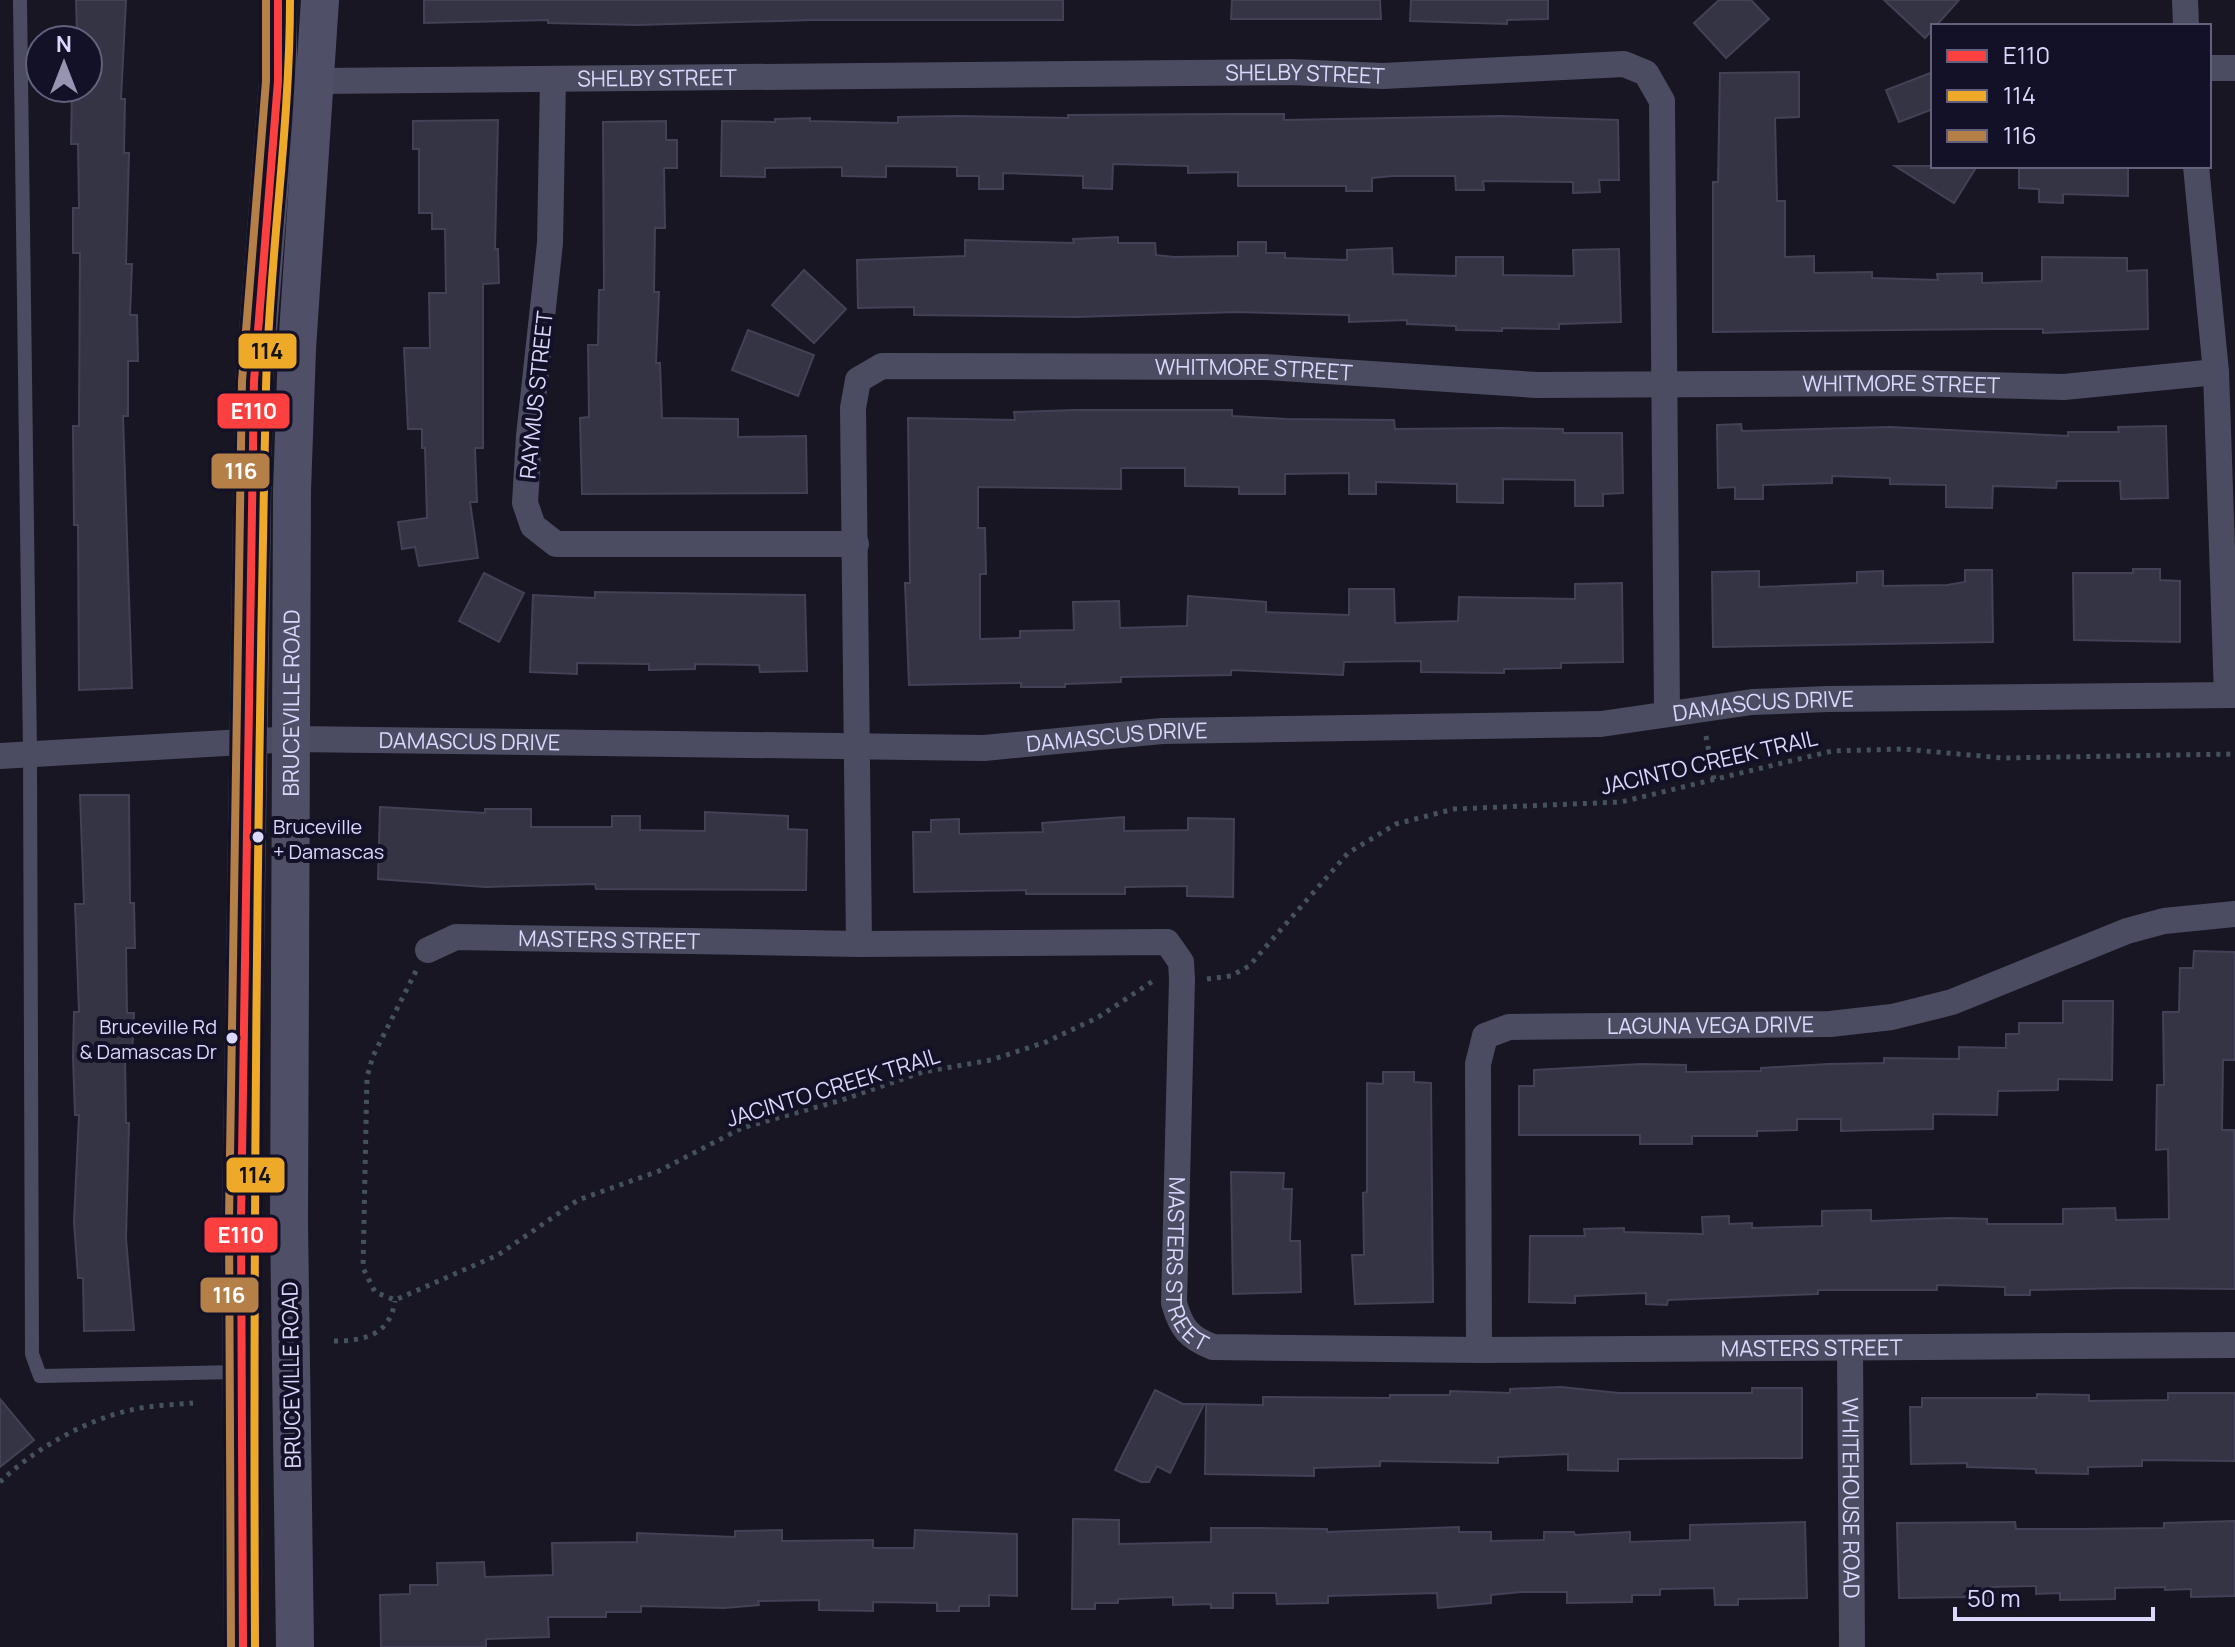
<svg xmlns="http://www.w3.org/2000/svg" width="2235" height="1647" font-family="Manrope,sans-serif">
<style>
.building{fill:#353444;stroke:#434155;stroke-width:2}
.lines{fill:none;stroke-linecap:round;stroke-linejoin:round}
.path{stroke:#45525e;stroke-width:5;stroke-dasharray:4 6;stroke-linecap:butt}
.service{stroke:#4b4c62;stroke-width:14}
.minor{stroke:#4b4c62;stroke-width:26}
.secondary{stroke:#4f4f68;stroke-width:38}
.bus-1-casing{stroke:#131127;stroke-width:14}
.bus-2-casing{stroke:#131127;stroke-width:14}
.bus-3-casing{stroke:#131127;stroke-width:14}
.bus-1{stroke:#fc4040;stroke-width:8}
.bus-2{stroke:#eea928;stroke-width:8}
.bus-3{stroke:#b57f48;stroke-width:8}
.bus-dot{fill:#dad8fd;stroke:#131127;stroke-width:3}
.labels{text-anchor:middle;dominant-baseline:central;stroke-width:8;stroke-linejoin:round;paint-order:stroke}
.bus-label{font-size:20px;fill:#dad8fd;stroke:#131127;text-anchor:start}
.street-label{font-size:22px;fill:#dad8fd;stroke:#131127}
.line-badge{stroke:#131127;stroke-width:3}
.badge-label{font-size:22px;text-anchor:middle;font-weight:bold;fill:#fff}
.pale-badge-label{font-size:22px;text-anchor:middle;font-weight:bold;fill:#111}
</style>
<rect width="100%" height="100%" fill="#171622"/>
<g class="building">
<polygon points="76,0 126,0 121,99 125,99 124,153 129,153 126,264 132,264 130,315 137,315 138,361 128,361 128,416 123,416 132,688 79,690 78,525 74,525 73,426 79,426 80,253 73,253 73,208 79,208 78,144 71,144 72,88 88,88 88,34 77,34"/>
<polygon points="424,0 1063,0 1063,20 812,20 637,25 548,23 548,20 424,23"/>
<polygon points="1232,0 1380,0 1381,19 1231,19"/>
<polygon points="1411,0 1548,0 1548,19 1507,20 1507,24 1410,21"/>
<polygon points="1719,0 1751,0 1769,19 1726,58 1694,23"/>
<polygon points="1884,0 1959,0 1925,38"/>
<polygon points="1799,72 1799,117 1775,118 1777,201 1785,201 1785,257 1814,256 1814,273 1872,272 1872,278 1938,280 1937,274 1982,273 1982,283 2042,281 2042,257 2127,258 2127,271 2147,270 2148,329 2043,333 2043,329 1994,329 1713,332 1713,182 1718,182 1720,73"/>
<polygon points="1933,72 1933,109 1899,122 1886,90"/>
<polygon points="1231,114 1284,114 1284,120 1501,116 1618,120 1619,180 1599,180 1600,192 1573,193 1573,182 1483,181 1484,190 1456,190 1455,176 1393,176 1372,178 1372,191 1346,191 1346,186 1238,186 1238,172 1188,173 1188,166 1113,164 1112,189 1083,188 1083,176 1003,173 1003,189 979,189 979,176 957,176 957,167 886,166 886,177 842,176 842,167 765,168 765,177 721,176 722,121 775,122 775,119 810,118 810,121 898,123 898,117 958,116 1068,118 1068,115"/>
<polygon points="498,120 495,249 498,249 499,283 483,284 483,448 475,448 477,502 470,502 478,558 419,566 415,547 402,549 398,522 427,518 425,448 422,448 422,429 408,429 404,348 430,348 429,293 446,293 445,229 432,229 432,213 419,213 419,149 413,149 413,121"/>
<polygon points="666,121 666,140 677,140 677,168 664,168 665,228 655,228 654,292 659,292 656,363 660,363 662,418 738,419 738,437 806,436 807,493 582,494 580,418 589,417 588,345 598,345 599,290 604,290 603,122"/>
<polygon points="1895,166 1977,166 1954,203"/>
<polygon points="2019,166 2128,166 2128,196 2063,194 2063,203 2039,202 2039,189 2019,188"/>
<polygon points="1118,237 1118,243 1155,243 1156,255 1174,257 1238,256 1238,242 1266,242 1266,253 1285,253 1285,258 1347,260 1347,250 1392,248 1393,274 1456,276 1456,257 1503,257 1503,275 1574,276 1573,250 1619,249 1621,322 1559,324 1559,329 1502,328 1502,331 1456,330 1456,326 1407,324 1407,320 1349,322 1349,315 1237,312 1076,317 914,315 914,307 858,308 857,260 965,256 965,240 1074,243 1073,239"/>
<polygon points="804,270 846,309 814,343 772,305"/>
<polygon points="748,330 814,355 798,396 732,370"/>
<polygon points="1076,410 1232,410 1232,416 1286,419 1394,420 1395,429 1501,428 1563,429 1563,433 1622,433 1623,493 1603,494 1603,506 1575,506 1575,480 1503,479 1503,503 1457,502 1457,484 1376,482 1376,494 1349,494 1349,473 1285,474 1285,494 1239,494 1239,487 1185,486 1185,468 1121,468 1121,489 978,487 978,528 985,528 986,574 980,574 980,639 1020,638 1020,631 1074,630 1073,602 1119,601 1120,628 1187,626 1188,596 1266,602 1266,612 1349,615 1349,589 1394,589 1395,623 1458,621 1459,597 1575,599 1575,584 1622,583 1623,662 1561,663 1561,668 1504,669 1504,673 1421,672 1421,661 1344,662 1343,675 1231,670 1231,675 1121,677 1121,682 1065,684 1065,687 1021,687 1021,683 909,685 905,583 910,583 908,418 1015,420 1014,412"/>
<polygon points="1741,424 1742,431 1890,427 2068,436 2068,432 2119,432 2118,427 2166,426 2168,498 2121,499 2120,481 2057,481 2056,488 1993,486 1992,508 1946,507 1946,485 1890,484 1890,478 1832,476 1832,483 1763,485 1763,499 1735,499 1735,487 1718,488 1717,425"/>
<polygon points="2133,569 2160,569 2160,580 2180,581 2180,642 2074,640 2073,573 2133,573"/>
<polygon points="1965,570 1992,570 1993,642 1713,647 1712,572 1759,571 1759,587 1857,583 1857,572 1883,571 1883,586 1947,585 1965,582"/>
<polygon points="484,573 524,593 499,642 459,621"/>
<polygon points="595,592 805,595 807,671 760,672 759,665 695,664 695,669 649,670 649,664 577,663 577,674 530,672 533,595 595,598"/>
<polygon points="80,795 129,795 130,903 134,903 135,948 126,948 127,1013 134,1013 132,1058 125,1058 126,1123 129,1123 126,1239 134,1330 84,1331 83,1278 78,1278 74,1222 79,1115 75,1115 73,1057 74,1012 79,1012 75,904 84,904"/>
<polygon points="380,807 485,813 485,809 531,809 531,827 612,827 612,816 640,816 640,830 705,831 705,812 788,816 788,829 807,830 806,890 596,889 595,884 485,887 378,879"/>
<polygon points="1124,817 1124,831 1188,830 1188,818 1234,819 1233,897 1187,896 1187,886 1125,887 1125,894 1026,894 1026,890 914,892 913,832 931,832 931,820 959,819 959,834 1043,832 1042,823"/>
<polygon points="2194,951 2235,952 2235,1060 2223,1060 2222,1130 2234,1130 2235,1289 2130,1288 2030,1290 2030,1295 2005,1295 2005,1287 1937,1285 1937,1290 1818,1290 1818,1294 1668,1300 1667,1305 1646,1304 1646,1293 1575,1296 1575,1303 1529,1302 1530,1236 1585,1236 1584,1229 1624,1228 1624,1232 1703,1234 1702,1217 1729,1216 1729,1224 1752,1223 1752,1228 1822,1226 1822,1211 1871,1210 1871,1221 1950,1218 1987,1219 1987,1224 2063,1224 2063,1209 2115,1208 2116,1220 2169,1219 2168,1149 2156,1150 2157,1085 2164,1085 2163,1012 2179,1012 2180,968 2193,968"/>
<polygon points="2063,1001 2113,1001 2112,1080 2058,1079 2058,1090 1998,1091 1997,1115 1933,1114 1933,1129 1876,1130 1841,1131 1841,1119 1797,1119 1797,1130 1757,1131 1757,1136 1692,1136 1692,1144 1640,1144 1640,1135 1519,1135 1519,1086 1534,1086 1534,1070 1641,1064 1686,1065 1686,1072 1761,1071 1761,1068 1828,1064 1884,1063 1884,1058 1959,1059 1959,1047 2006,1048 2006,1034 2019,1034 2019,1023 2063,1023"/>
<polygon points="1383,1072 1414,1072 1414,1082 1431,1083 1433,1302 1355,1304 1352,1255 1364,1255 1363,1193 1367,1192 1367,1083 1383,1084"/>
<polygon points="1231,1172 1284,1173 1283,1189 1292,1189 1290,1241 1300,1241 1301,1292 1233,1294"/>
<polygon points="1561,1387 1619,1393 1752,1393 1752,1388 1802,1388 1802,1458 1618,1459 1618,1471 1568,1470 1568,1454 1498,1457 1498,1463 1380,1461 1380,1466 1314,1468 1314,1476 1205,1474 1206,1404 1263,1405 1263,1397 1390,1398 1390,1395 1450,1395 1450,1391 1510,1393 1510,1389"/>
<polygon points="1155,1390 1183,1404 1204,1404 1170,1473 1157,1466 1149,1482 1141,1482 1115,1470"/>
<polygon points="2168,1393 2235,1393 2235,1461 2142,1460 2142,1466 2088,1467 2088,1474 2036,1473 2036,1469 1967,1467 1967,1463 1911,1464 1910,1407 1922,1407 1922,1398 2037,1398 2037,1394 2089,1395 2089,1401 2168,1400"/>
<polygon points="0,1399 34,1440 0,1467"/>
<polygon points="1073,1519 1119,1520 1119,1544 1211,1542 1211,1528 1258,1528 1327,1529 1327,1532 1459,1527 1459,1532 1491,1532 1491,1541 1544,1540 1544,1532 1574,1532 1575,1535 1630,1532 1630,1542 1690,1540 1690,1525 1805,1522 1807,1598 1738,1599 1738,1605 1715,1605 1714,1588 1660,1589 1660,1595 1632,1595 1632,1602 1567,1603 1567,1592 1521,1592 1491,1595 1491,1603 1438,1608 1437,1593 1328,1596 1328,1603 1277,1604 1276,1593 1233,1593 1233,1608 1211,1608 1211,1604 1173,1605 1173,1597 1118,1599 1118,1603 1095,1603 1095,1609 1072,1609"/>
<polygon points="2235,1521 2235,1596 2191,1597 2191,1589 2165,1590 2165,1587 2115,1588 2115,1599 2060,1600 2060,1593 2036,1594 2036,1586 1990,1587 1991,1603 1970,1603 1970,1597 1899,1598 1897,1523 2015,1522 2016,1529 2082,1529 2164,1528 2164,1523"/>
<polygon points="782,1530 782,1541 873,1540 873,1548 914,1548 915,1530 1017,1534 1017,1596 989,1595 989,1606 959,1606 959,1611 937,1611 937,1603 873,1602 873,1611 819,1610 819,1600 758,1601 759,1605 724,1608 641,1606 641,1612 606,1612 606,1617 548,1617 549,1637 486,1639 486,1647 381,1647 380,1595 410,1594 410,1585 438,1585 437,1563 484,1562 485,1577 553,1575 552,1543 637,1542 637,1533 735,1537 735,1531"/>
</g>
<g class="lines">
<g class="path">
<polyline points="1706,736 1714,780"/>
<polyline points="416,971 373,1056 367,1077 363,1268 375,1292 395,1300 498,1255 578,1200 659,1171 742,1128 842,1100 923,1072 991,1060 1046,1042 1097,1018 1156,979"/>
<polyline points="1207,979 1231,976 1249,966 1348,853 1396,824 1454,809 1621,802 1832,751 1903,749 2003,758 2235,754"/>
<path d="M334 1341C364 1341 390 1335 395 1301"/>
<path d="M0 1482C33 1450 85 1420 131 1410 151 1405 173 1405 193 1403"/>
</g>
<polyline class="service" points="20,0 30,752 32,1354 40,1376 239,1372"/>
<g class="minor">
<polyline points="2185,0 2186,26"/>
<polyline points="2209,68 2235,68"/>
<polyline points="553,79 550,243 529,436 525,503 533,526 556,544 856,544"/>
<path id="s1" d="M317 81 1291 72 1383 76 1624 64 1646 73 1662 101 1667 713"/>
<polyline points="2196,166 2216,372 2227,695"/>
<path id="s2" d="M0 756 294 739 984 748 1162 731 1601 724 1752 702 1828 699 2235 695"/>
<path id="s3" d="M859 944 853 408 858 380 882 366 1265 367 1536 385 1909 383 2064 387 2216 372"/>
<path id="s4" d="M428 950 456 937 859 944 1167 942 1181 962 1182 979 1174 1303C1181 1328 1189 1338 1213 1347L1479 1350 2235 1345"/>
<path id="s5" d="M1850 1348 1852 1647"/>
<path id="s6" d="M1479 1350 1478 1064 1485 1036 1509 1027 1830 1024 1892 1017 1952 1002 2127 931 2164 921 2235 914"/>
</g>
<g class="secondary">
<polyline points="243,1647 241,1220 254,381 278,81 278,0"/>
<path id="s7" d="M295 1647 289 1222 292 491 297 349 320 0"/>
</g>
<g class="bus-1-casing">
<polyline id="bus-1" points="243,1647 241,1220 254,381 278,81 278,0"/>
</g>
<g class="bus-2-casing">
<path id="bus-2" d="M255 1647C253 1227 257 808 266 388 269 259 290 130 290 0"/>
</g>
<g class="bus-3-casing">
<polyline id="bus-3" points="231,1647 229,1220 242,381 266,81 266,0"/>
</g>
<use href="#bus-1" class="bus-1"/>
<use href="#bus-2" class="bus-2"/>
<use href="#bus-3" class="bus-3"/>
</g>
<g class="bus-dot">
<circle cx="258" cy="837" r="7"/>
<circle cx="232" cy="1038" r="7"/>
</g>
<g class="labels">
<g class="bus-label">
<text x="273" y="826">Bruceville<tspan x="273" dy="25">+ Damascas</tspan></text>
<text x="217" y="1026" text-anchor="end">Bruceville Rd<tspan x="217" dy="25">&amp; Damascas Dr</tspan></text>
</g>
<g class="street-label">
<text stroke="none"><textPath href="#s1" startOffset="988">SHELBY STREET</textPath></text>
<text stroke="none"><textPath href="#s1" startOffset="340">SHELBY STREET</textPath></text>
<text stroke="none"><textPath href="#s3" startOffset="964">WHITMORE STREET</textPath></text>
<text stroke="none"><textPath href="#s3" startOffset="1612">WHITMORE STREET</textPath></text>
<text transform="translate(536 395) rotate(-84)">RAYMUS STREET</text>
<text stroke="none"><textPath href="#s7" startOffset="944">BRUCEVILLE ROAD</textPath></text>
<text stroke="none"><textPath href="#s2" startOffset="1766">DAMASCUS DRIVE</textPath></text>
<text stroke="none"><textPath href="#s2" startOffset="1118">DAMASCUS DRIVE</textPath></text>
<text stroke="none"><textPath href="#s2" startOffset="470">DAMASCUS DRIVE</textPath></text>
<text transform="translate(1709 762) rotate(-13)">JACINTO CREEK TRAIL</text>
<text stroke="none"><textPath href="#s4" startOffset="184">MASTERS STREET</textPath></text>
<text stroke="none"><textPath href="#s6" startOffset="542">LAGUNA VEGA DRIVE</textPath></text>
<text transform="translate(833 1087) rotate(-17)">JACINTO CREEK TRAIL</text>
<text stroke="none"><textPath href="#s4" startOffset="1072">MASTERS STREET</textPath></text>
<text stroke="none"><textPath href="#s4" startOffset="1768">MASTERS STREET</textPath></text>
<text transform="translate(291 1375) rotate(-91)">BRUCEVILLE ROAD</text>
<text stroke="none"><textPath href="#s5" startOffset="150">WHITEHOUSE ROAD</textPath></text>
</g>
</g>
<g class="line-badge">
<rect x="237" y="332" width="61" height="38" rx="8" fill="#eea928"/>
<rect x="216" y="392" width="75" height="38" rx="8" fill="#fc4040"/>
<rect x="210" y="452" width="61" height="38" rx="8" fill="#b57f48"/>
<rect x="225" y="1156" width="61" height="38" rx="8" fill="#eea928"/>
<rect x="203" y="1216" width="76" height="38" rx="8" fill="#fc4040"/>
<rect x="199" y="1276" width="61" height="38" rx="8" fill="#b57f48"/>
</g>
<g class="badge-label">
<text x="254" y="419">E110</text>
<text x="241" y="479">116</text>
<text x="241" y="1243">E110</text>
<text x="229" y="1303">116</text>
</g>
<g class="pale-badge-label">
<text x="267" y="359">114</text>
<text x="255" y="1183">114</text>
</g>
<rect x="1931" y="24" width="280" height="144" fill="#131127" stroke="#63617d" stroke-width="2"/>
<rect x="1947" y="50" width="40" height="12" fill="#fc4040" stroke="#63617d" stroke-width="2"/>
<text x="2003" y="64" font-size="24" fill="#dad8fd">E110</text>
<rect x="1947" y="90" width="40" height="12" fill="#eea928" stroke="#63617d" stroke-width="2"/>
<text x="2003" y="104" font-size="24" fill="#dad8fd">114</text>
<rect x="1947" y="130" width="40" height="12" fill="#b57f48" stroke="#63617d" stroke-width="2"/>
<text x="2003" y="144" font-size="24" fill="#dad8fd">116</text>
<g transform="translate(64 64)"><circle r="38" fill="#131127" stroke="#63617d" stroke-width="2"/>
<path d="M0-6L14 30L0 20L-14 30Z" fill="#9694b0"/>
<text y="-12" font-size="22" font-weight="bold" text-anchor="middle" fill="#dad8fd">N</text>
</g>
<path d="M1955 1607v12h198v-12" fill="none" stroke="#dad8fd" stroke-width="4"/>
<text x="1967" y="1607" font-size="24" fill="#dad8fd" stroke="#131127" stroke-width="6" paint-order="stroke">50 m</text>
</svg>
